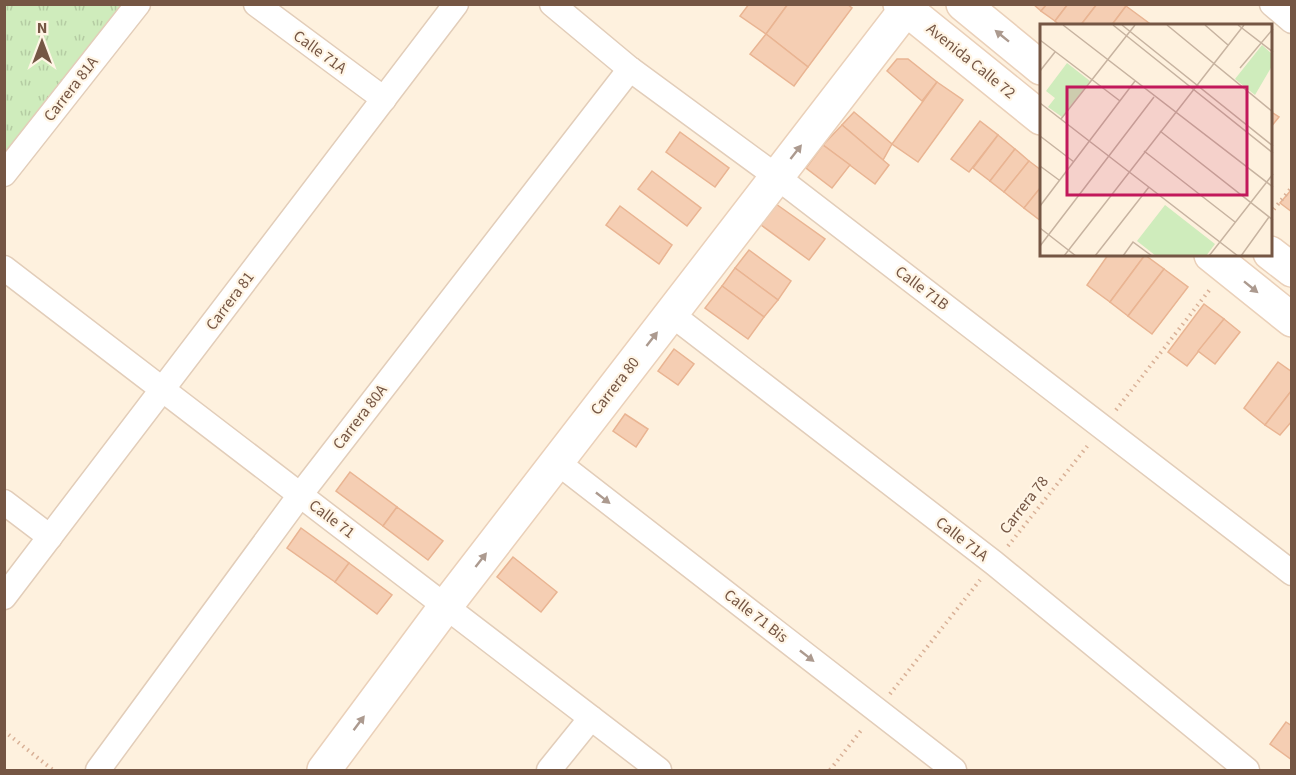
<svg xmlns="http://www.w3.org/2000/svg" width="1296" height="775" font-family="'Source Sans 3',sans-serif">
<style>
.park{fill:url(#park-tufts)}
.building{fill:#f5ceb3;stroke:#e9b492;stroke-width:1.5}
.lines{fill:none;stroke-linecap:round;stroke-linejoin:round}
.street-casing{stroke:#e2cdb9;stroke-width:27}
.secondary-casing{stroke:#ead0b9;stroke-width:36}
.path{stroke:#d9b197;stroke-width:4;stroke-dasharray:1.5 4.5;stroke-linecap:butt}
.street{stroke:#fff;stroke-width:24}
.secondary{stroke:#fff;stroke-width:33}
.oneway{fill:#ac9a8f}
.labels{text-anchor:middle;dominant-baseline:central;stroke-width:4.5;stroke-linejoin:round;paint-order:stroke}
.street-label{font-size:16px;fill:#755644;stroke:#fff5e5}
.inset-road{fill:none;stroke:#c7b3a0;stroke-width:1.5}
.view{fill:#c2185b;fill-opacity:0.15;stroke:#c2185b;stroke-width:3}
.inset-edge{fill:none;stroke:#755644;stroke-width:3}
</style>
<defs>
<pattern id="park-tufts" width="24" height="20" patternUnits="userSpaceOnUse" patternTransform="scale(1.5)"><rect width="24" height="20" fill="#cfecbc"/><path d="M3 7l-1-3M5 7V3M7 7l1-3M15 17l-1-3M17 17v-4M19 17l1-3" fill="none" stroke="#b5cca3"/></pattern>
</defs>
<rect width="100%" height="100%" fill="#fef1de"/>
<polygon class="park" points="5,5 129,5 5,166"/>
<g class="building">
<polygon points="749,4 788,4 766,34 740,16"/>
<polygon points="788,4 847,4 852,8 808,67 766,34"/>
<polygon points="1033,4 1047,4 1041,11"/>
<polygon points="1047,4 1068,4 1055,21 1041,11"/>
<polygon points="1068,4 1097,4 1080,26 1060,26 1055,21"/>
<polygon points="1097,4 1125,4 1126,6 1111,26 1080,26"/>
<polygon points="1126,6 1153,26 1111,26"/>
<polygon points="766,34 808,67 794,86 750,54"/>
<polygon points="897,59 908,59 937,82 922,101 887,71"/>
<polygon points="937,82 963,100 918,162 892,144"/>
<polygon points="1270,111 1279,117 1270,128"/>
<polygon points="854,112 892,144 883,160 842,125"/>
<polygon points="980,121 998,135 969,172 951,159"/>
<polygon points="842,125 889,165 875,184 823,145"/>
<polygon points="680,132 729,168 715,187 666,152"/>
<polygon points="998,135 1015,149 990,181 973,168"/>
<polygon points="823,145 850,165 832,188 806,168"/>
<polygon points="1015,149 1029,161 1004,192 990,181"/>
<polygon points="1029,161 1041,170 1041,187 1024,208 1004,192"/>
<polygon points="652,171 701,208 687,226 638,189"/>
<polygon points="1041,187 1041,221 1024,208"/>
<polygon points="1292,189 1292,212 1280,203"/>
<polygon points="776,204 825,239 809,260 761,225"/>
<polygon points="620,206 672,245 659,264 606,225"/>
<polygon points="749,250 791,281 778,300 735,268"/>
<polygon points="1108,255 1145,255 1110,302 1087,285"/>
<polygon points="1145,255 1164,269 1128,316 1110,302"/>
<polygon points="735,268 778,300 764,317 722,286"/>
<polygon points="1164,269 1188,287 1152,334 1128,316"/>
<polygon points="722,286 764,317 748,339 705,308"/>
<polygon points="1204,304 1224,319 1187,366 1168,352"/>
<polygon points="1224,319 1240,332 1215,364 1198,351"/>
<polygon points="674,349 694,364 678,385 658,371"/>
<polygon points="1278,362 1292,372 1292,390 1265,425 1244,408"/>
<polygon points="1292,390 1292,421 1280,435 1265,425"/>
<polygon points="625,414 648,429 636,447 613,431"/>
<polygon points="350,472 397,507 383,526 336,491"/>
<polygon points="397,507 443,541 428,560 383,526"/>
<polygon points="301,528 349,563 335,582 287,548"/>
<polygon points="513,557 557,592 541,612 497,577"/>
<polygon points="349,563 392,595 377,614 335,582"/>
<polygon points="1286,722 1292,726 1292,760 1270,744"/>
</g>
<g class="lines">
<g class="street-casing">
<g id="street">
<polyline points="256,4 384,99"/>
<polyline points="552,4 630,69 777,177 1292,573"/>
<polyline points="1272,4 1292,21"/>
<polyline points="4,174 138,4"/>
<polyline points="4,268 659,770"/>
<polyline points="671,314 994,563 1247,770"/>
<polyline points="557,462 954,770"/>
<polyline points="4,502 50,537"/>
<polyline points="4,597 456,4"/>
<polyline points="98,770 300,495 630,69"/>
<polyline points="549,770 591,718"/>
</g>
</g>
<g class="secondary-casing">
<g id="secondary">
<polyline points="900,4 1041,118"/>
<polyline points="963,4 1041,68"/>
<polyline points="1270,253 1292,270"/>
<polyline points="1211,255 1292,320"/>
<polyline points="324,770 445,607 910,4"/>
</g>
</g>
<g class="path">
<polyline points="1270,214 1292,187"/>
<polyline points="1116,410 1211,288"/>
<polyline points="1008,546 1089,444"/>
<polyline points="890,694 980,580"/>
<polyline points="4,731 53,770"/>
<polyline points="830,770 863,728"/>
</g>
<use href="#street" class="street"/>
<use href="#secondary" class="secondary"/>
</g>
<defs><path id="oneway-solid" d="M-6-.8H1V-3.2L6.5 0L1 3.2V.8H-6Z" transform="scale(1.5)"/></defs>
<g class="oneway">
<use href="#oneway-solid" transform="translate(1002 36) rotate(-141)"/>
<use href="#oneway-solid" transform="translate(796 152) rotate(-52)"/>
<use href="#oneway-solid" transform="translate(1251 287) rotate(39)"/>
<use href="#oneway-solid" transform="translate(652 339) rotate(-52)"/>
<use href="#oneway-solid" transform="translate(603 498) rotate(38)"/>
<use href="#oneway-solid" transform="translate(481 560) rotate(-52)"/>
<use href="#oneway-solid" transform="translate(807 656) rotate(38)"/>
<use href="#oneway-solid" transform="translate(359 723) rotate(-53)"/>
</g>
<g class="labels">
<g class="street-label">
<text transform="translate(320 52) rotate(36)">Calle 71A</text>
<text transform="translate(971 61) rotate(39)">Avenida Calle 72</text>
<text transform="translate(71 89) rotate(-52)">Carrera 81A</text>
<text transform="translate(922 288) rotate(37)">Calle 71B</text>
<text transform="translate(230 301) rotate(-53)">Carrera 81</text>
<text transform="translate(615 386) rotate(-52)">Carrera 80</text>
<text transform="translate(360 417) rotate(-52)">Carrera 80A</text>
<text transform="translate(1024 505) rotate(-52)">Carrera 78</text>
<text transform="translate(332 519) rotate(37)">Calle 71</text>
<text transform="translate(962 539) rotate(38)">Calle 71A</text>
<text transform="translate(756 616) rotate(38)">Calle 71 Bis</text>
</g>
</g>
<g transform="translate(1040 24)">
<rect width="232" height="232" fill="#fef1de"/>
<path d="M222 21 232 30V42L215 71 195 55ZM27 39 50 57 22 93 8 83 15 74 6 67ZM125 181 175 220 166 232H116L97 217Z" fill="#cfecbc"/>
<path class="inset-road" d="M23 1 233 163M73 1 233 129M82 1 233 122M127 1 233 88M165 1 188 21M198 1 233 28M0 16 80 77M200 44 233 5M0 47 15 28M0 79 198 232M21 95 95 1M120 107 233 196M0 112 34 138M104 127 195 198M0 142 19 156M0 182 95 57M0 204 36 232M0 222 114 73M24 232 204 1M55 232 109 163M83 232 93 218 112 232M169 232 233 150M201 232 229 193"/>
<path class="view" d="M27 63H207V171H27Z"/>
<rect width="232" height="232" class="inset-edge"/>
</g>
<rect width="1296" height="775" fill="none" stroke="#755644" stroke-width="12"/>
<g transform="translate(42 42)" stroke="#fff5e5" stroke-width="4.5" paint-order="stroke">
<path d="M0-4.5L10 22L0 15L-10 22Z" fill="#755644"/>
<text y="-9" font-size="16" font-weight="bold" text-anchor="middle" fill="#755644">N</text>
</g>
</svg>
